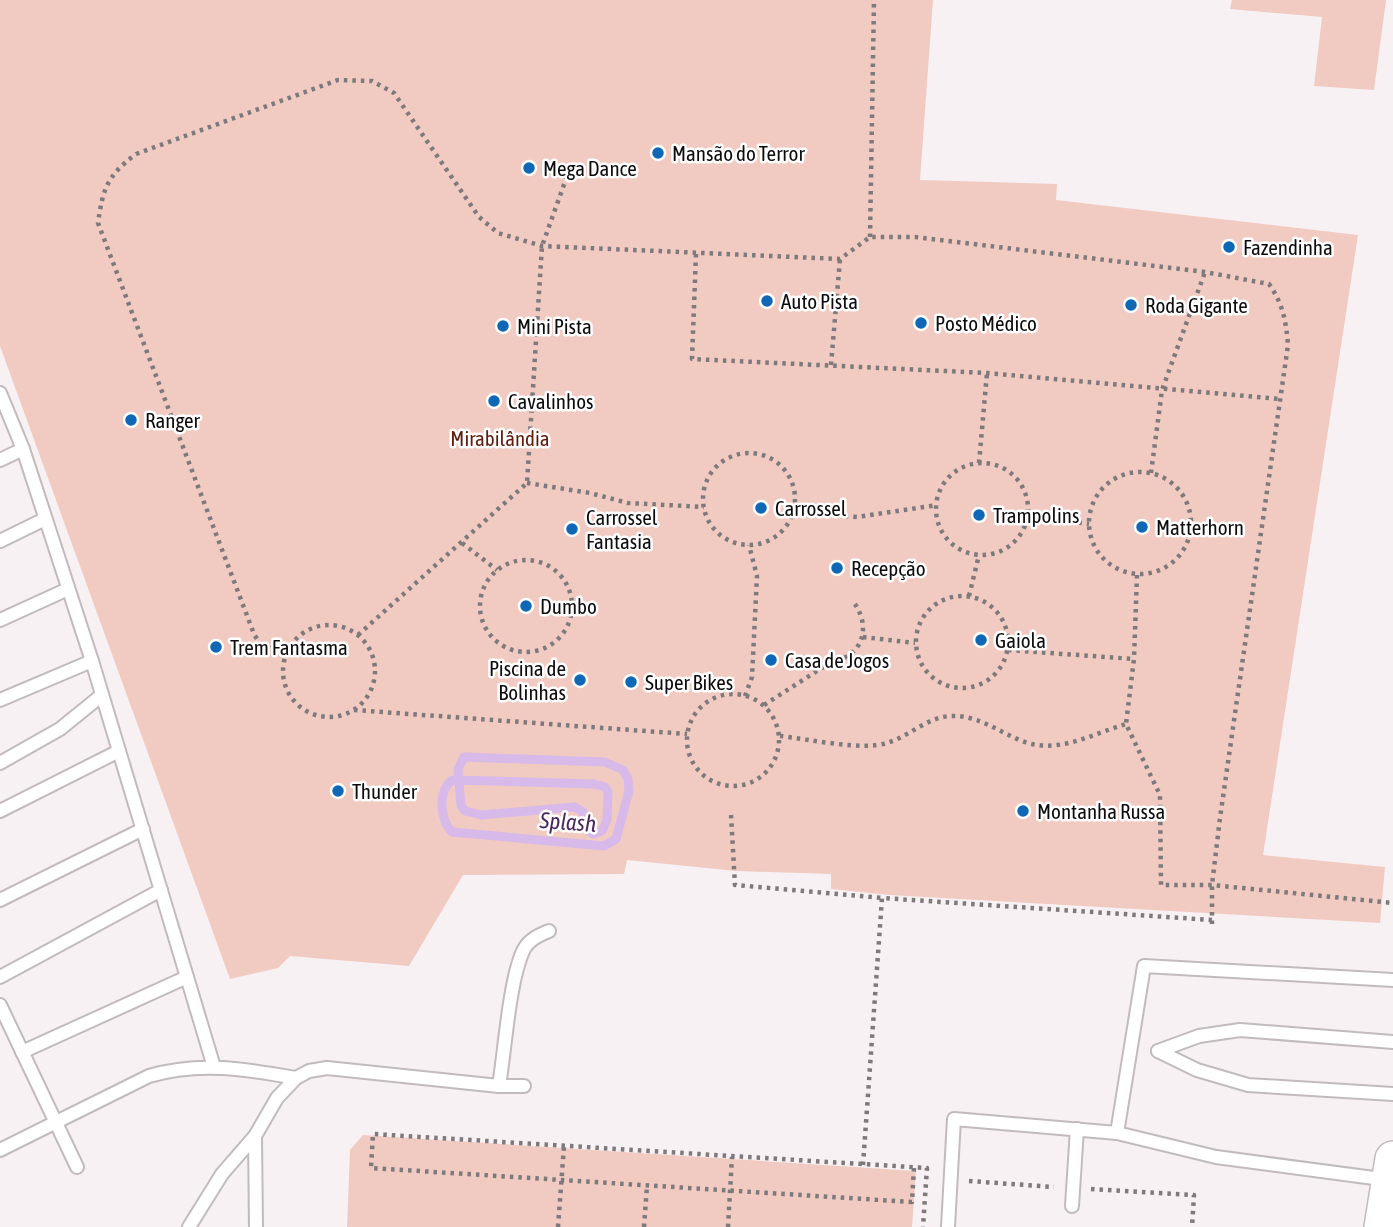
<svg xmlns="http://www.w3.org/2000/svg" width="1393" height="1227" font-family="'Asap Condensed',sans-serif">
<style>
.green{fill:#f1cbc2}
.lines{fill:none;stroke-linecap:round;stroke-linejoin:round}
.stream{stroke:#d7bae9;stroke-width:9}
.lane-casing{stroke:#c2bbbe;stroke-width:16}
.secondary-casing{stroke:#c2bbbe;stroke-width:38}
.path{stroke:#7e797b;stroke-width:4.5;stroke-dasharray:3.5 5;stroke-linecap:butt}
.lane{stroke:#fff;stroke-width:12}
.secondary{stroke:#fff;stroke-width:35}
.poi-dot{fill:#1067b5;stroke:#fff;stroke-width:2.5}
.labels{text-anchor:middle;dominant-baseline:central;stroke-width:5;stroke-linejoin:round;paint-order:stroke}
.poi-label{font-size:21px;fill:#0d0b0c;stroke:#fff;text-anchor:start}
.park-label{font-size:21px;fill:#5f1c0d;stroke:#fff}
.water-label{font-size:23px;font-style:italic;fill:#4b265e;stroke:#fff}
</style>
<rect width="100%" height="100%" fill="#f8f1f4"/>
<g class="green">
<polygon points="0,0 933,0 920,180 1057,184 1056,200 1358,235 1263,855 1385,867 1380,923 889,895 831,889 831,874 736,871 627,860 624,874 463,875 409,966 290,956 278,968 230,979 0,346"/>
<polygon points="1232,0 1386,0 1374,90 1314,86 1322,17 1230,9"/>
<polygon points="363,1135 916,1171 912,1227 347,1227 350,1150"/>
</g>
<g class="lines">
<path class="stream" d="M464 757 458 769 461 806 465 811 481 815 575 807 583 812 585 827 593 834 602 831 607 820 608 792 605 787 594 784 453 780C437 789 440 821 452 832L604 846 616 839 629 791 628 779 623 770 605 762 464 757"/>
<g class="lane-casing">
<g id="lane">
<polyline points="0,393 23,449 92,661 214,1067"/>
<polyline points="0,460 23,449"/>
<polyline points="0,541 45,519"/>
<polyline points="0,620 68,589"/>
<polyline points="0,700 92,661"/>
<polyline points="0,763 60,729 102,695"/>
<polyline points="0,811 119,751"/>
<polyline points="0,900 143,829"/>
<polyline points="0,977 161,890"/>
<polyline points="0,1005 77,1167"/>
<polyline points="1158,1051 1197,1070 1248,1085 1393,1094"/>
<polyline points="1158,1051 1199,1036 1240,1030 1393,1042"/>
<polyline points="22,1052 187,977"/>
<path d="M524 1086H499C505 1050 509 982 523 951 528 940 539 935 549 931"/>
<polyline points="1117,1133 1216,1157 1389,1180"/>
<polyline points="255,1136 256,1227"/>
<path d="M0 1150 149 1076C199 1061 246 1069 296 1078"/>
<polyline points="1072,1206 1077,1129"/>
<polyline points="189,1227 222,1174 255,1136 277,1098 296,1078 309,1071 327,1068 499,1086"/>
<polyline points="948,1227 954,1119 1117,1133 1144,966 1393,980"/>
</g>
</g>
<g class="secondary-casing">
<polyline id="secondary" points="1382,1227 1393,1159"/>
</g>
<g class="path">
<polyline points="870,237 874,0"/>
<polyline points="696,254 692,359 987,373 1280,399"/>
<polyline points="831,365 840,259"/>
<circle cx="749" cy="499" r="46"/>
<circle cx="982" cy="509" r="46"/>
<polyline points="979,463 987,373"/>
<circle cx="1140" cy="523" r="51"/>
<polyline points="1151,473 1162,390 1205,272"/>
<polyline points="527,483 590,493 628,503 704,507"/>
<polyline points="794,512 857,517 937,505"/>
<polyline points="1028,515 1089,524"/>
<polyline points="462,543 497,570"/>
<circle cx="526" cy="606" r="46"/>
<polyline points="1137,575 1134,659 1126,724 1160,795 1161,885 1212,885 1393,903"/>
<circle cx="962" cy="642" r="46"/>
<polyline points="969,596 979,555"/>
<circle cx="329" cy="671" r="46"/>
<polyline points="358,635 527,483 542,246 571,165"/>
<polyline points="863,637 915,643"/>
<polyline points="1008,650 1134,659"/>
<path d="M286 654 260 644 254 634 98 223C103 188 107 176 136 154L338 80 372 81 394 93 479 217 498 233 542 246 840 259 870 237H915L1205 272 1269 284C1283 304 1286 321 1288 345L1220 818 1212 885V924"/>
<circle cx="733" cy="740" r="46"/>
<polyline points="745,696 752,677 757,576 749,545"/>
<path d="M764 705 831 662C861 657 872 630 855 604"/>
<polyline points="354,710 687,734"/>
<path d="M780 736C810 739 860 751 887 743 910 736 927 717 951 716 978 715 999 732 1022 741 1057 755 1092 734 1126 724"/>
<polyline points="731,815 735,885 882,898"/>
<polyline points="863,1165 882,898 1212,920"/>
<polyline points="914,1168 912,1202 371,1168 373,1134 927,1168 923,1227"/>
<polyline points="969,1181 1054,1187"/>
<polyline points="1091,1189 1194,1195 1192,1227"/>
<polyline points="558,1227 564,1146"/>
<polyline points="644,1227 647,1186"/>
<polyline points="728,1227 732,1157"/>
</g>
<use href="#lane" class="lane"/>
<use href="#secondary" class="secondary"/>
</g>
<g class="poi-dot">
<circle cx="658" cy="153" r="7"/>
<circle cx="529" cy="168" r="7"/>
<circle cx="1229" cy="247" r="7"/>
<circle cx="767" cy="301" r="7"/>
<circle cx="1131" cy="305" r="7"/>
<circle cx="921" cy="323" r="7"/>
<circle cx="503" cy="326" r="7"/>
<circle cx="494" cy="401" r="7"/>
<circle cx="131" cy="420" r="7"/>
<circle cx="761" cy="508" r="7"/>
<circle cx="979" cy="515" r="7"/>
<circle cx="1142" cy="527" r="7"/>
<circle cx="572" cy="529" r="7"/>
<circle cx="837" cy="568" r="7"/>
<circle cx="526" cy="606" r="7"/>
<circle cx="981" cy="640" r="7"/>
<circle cx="216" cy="647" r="7"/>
<circle cx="771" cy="660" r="7"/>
<circle cx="580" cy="680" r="7"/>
<circle cx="631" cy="682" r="7"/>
<circle cx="338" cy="791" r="7"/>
<circle cx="1023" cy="811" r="7"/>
</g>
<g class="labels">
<g class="poi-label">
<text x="672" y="153">Mansão do Terror</text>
<text x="543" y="168">Mega Dance</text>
<text x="1243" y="247">Fazendinha</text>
<text x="781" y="301">Auto Pista</text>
<text x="1145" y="305">Roda Gigante</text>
<text x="935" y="323">Posto Médico</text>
<text x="517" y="326">Mini Pista</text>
<text x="508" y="401">Cavalinhos</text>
<text x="145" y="420">Ranger</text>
<text x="775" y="508">Carrossel</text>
<text x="993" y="515">Trampolins</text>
<text x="586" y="517">Carrossel<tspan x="586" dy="24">Fantasia</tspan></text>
<text x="1156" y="527">Matterhorn</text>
<text x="851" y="568">Recepção</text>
<text x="540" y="606">Dumbo</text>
<text x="995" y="640">Gaiola</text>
<text x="230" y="647">Trem Fantasma</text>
<text x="785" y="660">Casa de Jogos</text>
<text x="566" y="668" text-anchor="end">Piscina de<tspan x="566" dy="24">Bolinhas</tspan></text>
<text x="645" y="682">Super Bikes</text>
<text x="352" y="791">Thunder</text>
<text x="1037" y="811">Montanha Russa</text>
</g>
<g class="park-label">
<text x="500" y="438">Mirabilândia</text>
</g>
<g class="water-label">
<text transform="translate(568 822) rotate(4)">Splash</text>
</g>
</g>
</svg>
